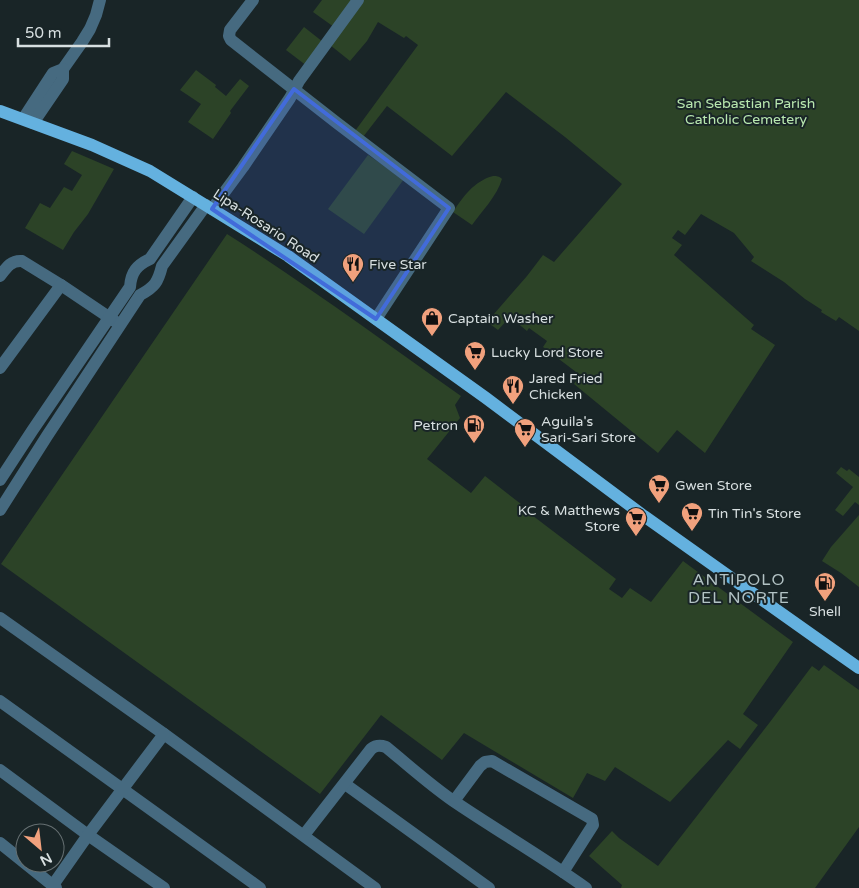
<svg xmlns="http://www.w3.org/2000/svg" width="859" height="888" font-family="'Varela Round',sans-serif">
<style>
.green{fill:#2c4327}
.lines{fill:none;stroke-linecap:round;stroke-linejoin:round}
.minor{stroke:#466a80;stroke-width:12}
.primary{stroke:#64b1df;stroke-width:12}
.marked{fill:#426bda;fill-opacity:0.2;stroke:#426bda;stroke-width:4;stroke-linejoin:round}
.labels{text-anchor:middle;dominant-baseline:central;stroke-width:4;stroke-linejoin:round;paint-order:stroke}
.park-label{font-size:14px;fill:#b8e7af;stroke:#192527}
.street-label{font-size:14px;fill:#d7dfe0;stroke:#192527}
.poi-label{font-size:14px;fill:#d7dfe0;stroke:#192527;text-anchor:start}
.quarter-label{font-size:16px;letter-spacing:1px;fill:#b2c2c4;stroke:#192527}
</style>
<rect width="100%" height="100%" fill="#192527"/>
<g class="green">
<polygon points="322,0 353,0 334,27 313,12"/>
<polygon points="362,0 859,0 859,331 839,317 836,321 821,312 822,310 805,299 784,282 751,261 754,257 734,233 701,214 685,235 678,230 672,238 682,245 674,255 754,325 751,329 775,345 705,453 677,430 658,453 574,384 580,375 543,347 547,341 529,328 527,331 510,317 498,330 487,322 527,276 543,255 554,262 622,184 565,137 506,92 452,156 387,106 363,137 355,131 418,45 406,36 404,38 378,22 367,41 350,61 330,45"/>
<polygon points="304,27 323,42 307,66 286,50"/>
<polygon points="196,70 216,85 215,87 226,96 240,79 249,86 230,111 231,113 213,139 188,122 201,104 180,90"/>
<polygon points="72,151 114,169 88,214 74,232 63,250 25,228 40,203 50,208 64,187 72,191 82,175 64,164"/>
<polygon points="368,155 404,179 364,234 328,209"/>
<path d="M493 176C497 176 499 176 502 179 497 196 482 211 472 225L453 212C463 197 474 181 493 176Z"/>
<path d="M227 234C307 285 383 341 461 396L455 405 460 418 427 459 471 493 485 476 521 504 520 506 616 579 609 589 622 598 630 588 651 602 683 561 793 642 743 714 758 725 740 749 728 740 670 802 615 767 605 781 587 773 573 798 464 733 442 760 381 715 320 794 1 564Z"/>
<polygon points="841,467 847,471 849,469 859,477 859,505 855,502 843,516 835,510 853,487 836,473"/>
<polygon points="859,515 859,587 841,573 822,561 831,547"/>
<polygon points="824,665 859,690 859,827 815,888 621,888 622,885 589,856 612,831 619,838 658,866 770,722 812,666 819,671"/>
</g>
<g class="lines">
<g class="minor">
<polyline points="253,0 230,30 229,36 231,40 337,123 449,208 376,319"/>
<polyline points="23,119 53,73 63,69 82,42 90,29 96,15 100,0"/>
<polyline points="33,123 63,79 63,69"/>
<polyline points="212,209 243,167 290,98 299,81 358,0"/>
<path d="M0 276C6 268 11 260 22 261L61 285 116 322"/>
<polyline points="0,368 61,285"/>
<path d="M0 480 32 431 130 287C131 272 137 265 150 259L193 197"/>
<path d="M0 510 47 436 140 295C155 287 158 282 162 266L206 205"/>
<polyline points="0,618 164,734 375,888"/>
<polyline points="0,701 260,888"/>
<polyline points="0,770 88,835 164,888"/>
<polyline points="345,784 489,888"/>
<polyline points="454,801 480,766 485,762 492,761 592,819 593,825 563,872"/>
<path d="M304 835 371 749C376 745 380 745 386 747 408 765 429 784 452 800 496 830 543 857 586 888"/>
<polyline points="0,843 56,888"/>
<polyline points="53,885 88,835 164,734"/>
</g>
<polyline class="primary" points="0,111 92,145 150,171 288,256 486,398 644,516 819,640 859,668"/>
</g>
<path class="marked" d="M294 89 449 208 376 319 212 209Z"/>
<defs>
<g id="restaurant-pin" transform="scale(1.125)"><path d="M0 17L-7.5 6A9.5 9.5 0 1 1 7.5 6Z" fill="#f1a17d" stroke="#192527"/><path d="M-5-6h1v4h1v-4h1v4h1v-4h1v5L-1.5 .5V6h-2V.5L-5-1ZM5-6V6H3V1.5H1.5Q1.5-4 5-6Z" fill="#111"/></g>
<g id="shop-pin" transform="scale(1.125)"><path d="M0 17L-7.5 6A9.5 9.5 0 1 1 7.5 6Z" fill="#f1a17d" stroke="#192527"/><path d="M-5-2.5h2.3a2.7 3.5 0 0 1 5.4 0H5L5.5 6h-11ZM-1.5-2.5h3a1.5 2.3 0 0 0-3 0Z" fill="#111"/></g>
<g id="supermarket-pin" transform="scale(1.125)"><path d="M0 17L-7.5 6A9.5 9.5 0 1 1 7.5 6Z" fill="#f1a17d" stroke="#192527"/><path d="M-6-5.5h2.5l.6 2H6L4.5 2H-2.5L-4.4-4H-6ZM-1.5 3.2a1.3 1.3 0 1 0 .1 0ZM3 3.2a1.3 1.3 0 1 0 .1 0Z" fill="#111"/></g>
<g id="fuel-pin" transform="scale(1.125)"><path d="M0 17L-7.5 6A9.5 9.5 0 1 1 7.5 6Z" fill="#f1a17d" stroke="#192527"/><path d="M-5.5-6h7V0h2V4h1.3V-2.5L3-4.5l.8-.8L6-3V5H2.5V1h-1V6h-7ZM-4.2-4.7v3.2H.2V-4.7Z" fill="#111"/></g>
</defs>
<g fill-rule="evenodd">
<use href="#restaurant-pin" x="353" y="264"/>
<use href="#shop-pin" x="432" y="318"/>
<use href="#supermarket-pin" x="475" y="352"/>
<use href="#restaurant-pin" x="513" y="386"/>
<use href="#fuel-pin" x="474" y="425"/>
<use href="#supermarket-pin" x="525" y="429"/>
<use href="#supermarket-pin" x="659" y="485"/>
<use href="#supermarket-pin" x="692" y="513"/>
<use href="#supermarket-pin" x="636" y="518"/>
<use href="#fuel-pin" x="825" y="583"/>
</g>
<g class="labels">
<g class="park-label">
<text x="746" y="103">San Sebastian Parish<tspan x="746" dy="16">Catholic Cemetery</tspan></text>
</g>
<g class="street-label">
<text transform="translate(266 226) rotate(33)">Lipa-Rosario Road</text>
</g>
<g class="poi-label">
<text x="369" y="264">Five Star</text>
<text x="448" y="318">Captain Washer</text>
<text x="491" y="352">Lucky Lord Store</text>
<text x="529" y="378">Jared Fried<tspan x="529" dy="16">Chicken</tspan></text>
<text x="541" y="421">Aguila's<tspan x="541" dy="16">Sari-Sari Store</tspan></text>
<text x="458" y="425" text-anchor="end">Petron</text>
<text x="675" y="485">Gwen Store</text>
<text x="620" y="510" text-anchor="end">KC &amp; Matthews<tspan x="620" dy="16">Store</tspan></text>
<text x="708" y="513">Tin Tin's Store</text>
<text x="825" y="611" text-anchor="middle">Shell</text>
</g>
<g class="quarter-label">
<text x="739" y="580">ANTIPOLO<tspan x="739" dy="18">DEL NORTE</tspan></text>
</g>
</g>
<g transform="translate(40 848) rotate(152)"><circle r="24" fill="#192527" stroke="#656f71"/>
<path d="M0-4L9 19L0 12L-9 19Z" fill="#f1a17d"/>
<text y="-8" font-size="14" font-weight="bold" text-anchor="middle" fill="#d7dfe0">N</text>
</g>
<path d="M18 38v8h91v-8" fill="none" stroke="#d7dfe0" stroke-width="2.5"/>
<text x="25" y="38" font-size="15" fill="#d7dfe0" stroke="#192527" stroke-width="4" paint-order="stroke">50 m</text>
</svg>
